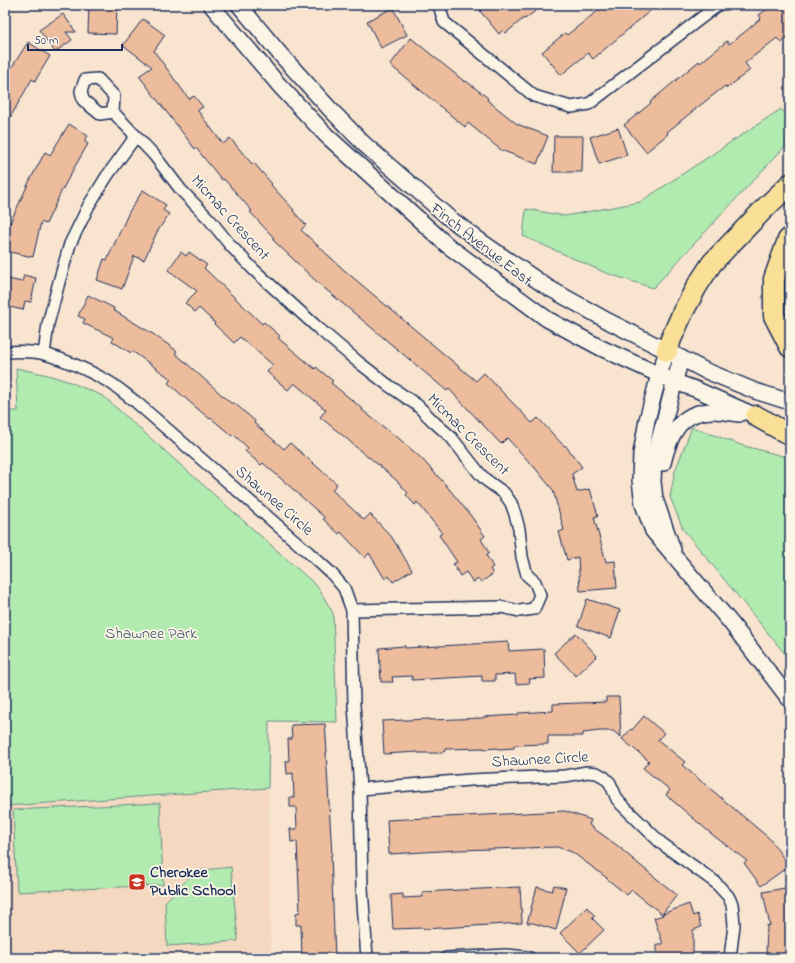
<svg xmlns="http://www.w3.org/2000/svg" width="795" height="963" font-family="'Indie Flower',sans-serif">
<style>
.built{fill:#f5d8c0}
.green{fill:#b2ebaf;stroke:#668d86}
.building{fill:#edbc9d;stroke:#1b2f5e}
.lines{fill:none;stroke-linecap:round;stroke-linejoin:round}
.street-casing{stroke:#1b2f5e;stroke-width:14}
.secondary-casing{stroke:#1b2f5e;stroke-width:18}
.highway-casing{stroke:#1b2f5e;stroke-width:23}
.street{stroke:#fcf5e5;stroke-width:11}
.secondary{stroke:#fcf5e5;stroke-width:15}
.highway{stroke:#fadf96;stroke-width:20}
.labels{text-anchor:middle;dominant-baseline:central;stroke-width:3.5;stroke-linejoin:round;paint-order:stroke}
.street-label{font-size:16px;fill:#1b2f5e;stroke:#fcf5e5}
.park-label{font-size:16px;fill:#39556e;stroke:#fcf5e5}
.poi-label{font-size:16px;font-weight:bold;fill:#1b2f5e;stroke:#fcf5e5;text-anchor:start}
</style>
<rect width="100%" height="100%" fill="#f8e4cf"/>
<filter id="ink" filterUnits="userSpaceOnUse"><feTurbulence type="fractalNoise" baseFrequency=".025" numOctaves="2"/><feDisplacementMap in="SourceGraphic" scale="8" xChannelSelector="R" yChannelSelector="G"/><feConvolveMatrix kernelMatrix="1 2 1 2 8 2 1 2 1" color-interpolation-filters="sRGB"/></filter>
<g filter="url(#ink)">
<polygon class="built" points="268,788 271,958 5,958 5,806"/>
<g class="green">
<polygon points="781,109 790,118 790,141 653,288 606,273 523,236 526,209 565,216 640,202"/>
<polygon points="16,368 48,375 70,382 103,396 317,586 333,613 337,722 269,721 268,788 5,806 5,411 18,411"/>
<polygon points="692,427 741,445 790,458 790,660 683,529 670,497 675,471"/>
<polygon points="160,803 163,885 17,892 13,810"/>
<polygon points="231,867 238,941 167,946 165,902 195,871"/>
</g>
<g class="building">
<polygon points="89,5 117,5 116,34 88,33"/>
<polygon points="488,5 543,5 525,19 524,18 506,33 503,30 499,34 480,11"/>
<polygon points="605,5 657,5 593,59 588,53 561,75 542,52 565,33 567,35"/>
<polygon points="772,5 786,5 790,10 790,36 781,43 777,38 754,56 745,63 750,70 727,88 725,86 698,107 667,132 668,134 646,152 624,125 651,103 650,102 699,61 700,63 727,41 729,44 746,31 761,18 759,15"/>
<polygon points="393,8 407,35 381,48 367,21"/>
<polygon points="63,14 76,32 66,32 72,40 55,52 39,30"/>
<polygon points="143,19 165,35 154,51 178,84 189,99 194,96 203,107 198,110 198,111 223,144 230,138 252,164 254,163 272,184 271,185 294,210 293,211 306,225 301,230 344,270 476,381 484,373 532,423 538,418 564,446 565,445 582,467 572,474 577,492 590,489 598,516 594,517 606,562 615,561 617,588 580,591 578,557 567,560 559,532 564,530 553,490 535,468 507,438 501,444 449,389 447,391 317,282 272,239 274,238 250,212 252,211 224,179 222,180 196,148 195,149 139,76 152,67 123,45"/>
<polygon points="411,38 465,82 466,81 488,98 487,100 517,124 548,136 537,164 501,150 468,123 465,127 390,65"/>
<polygon points="28,42 50,56 35,81 32,79 16,107 5,127 5,78"/>
<polygon points="69,124 88,136 84,141 88,144 74,168 61,192 46,224 41,222 33,257 5,251 5,232 7,222 10,223 29,182 45,152 50,155"/>
<polygon points="618,128 627,155 599,164 590,137"/>
<polygon points="554,136 583,136 582,172 553,172"/>
<polygon points="143,190 166,205 163,210 169,214 157,232 144,260 134,256 122,289 97,280 104,259 107,260 129,212"/>
<polygon points="181,252 186,256 189,252 207,265 204,268 262,324 264,322 280,336 278,338 315,369 316,367 333,381 331,383 363,409 362,410 395,436 396,436 420,457 445,484 471,516 485,536 481,539 489,553 486,555 493,567 490,569 493,574 481,582 479,579 473,582 466,572 460,576 453,564 457,562 439,535 442,533 417,502 415,505 406,495 408,493 396,480 369,457 369,458 357,448 347,439 320,417 326,410 294,383 288,390 267,372 273,365 240,337 234,343 214,324 215,323 199,308 195,312 185,303 197,291 168,270"/>
<polygon points="24,275 36,278 31,302 25,301 23,310 5,306 5,294 8,279 22,282"/>
<polygon points="88,295 114,308 113,310 153,334 177,351 175,353 232,404 233,402 255,421 254,423 284,449 290,443 337,484 332,490 364,520 370,514 391,536 412,570 393,582 389,576 385,579 369,553 365,558 341,532 339,534 323,519 325,518 294,490 263,463 261,465 245,451 248,448 233,434 232,436 211,418 210,419 200,411 168,383 171,379 132,351 131,353 112,341 114,338 83,323 85,319 78,316"/>
<polygon points="587,599 620,610 611,638 578,626"/>
<polygon points="576,633 597,656 576,676 554,653"/>
<polygon points="508,642 509,651 544,649 545,678 529,679 530,683 516,684 515,674 495,675 495,681 482,681 482,676 412,680 412,676 392,677 393,682 381,682 379,648 405,646 405,648"/>
<polygon points="606,697 619,697 621,737 613,731 599,731 583,733 583,736 548,736 548,744 514,745 514,748 498,749 498,748 484,749 484,748 445,749 445,751 442,752 442,753 418,753 418,752 384,754 382,721 430,719 430,720 483,718 483,717 518,715 518,713 553,711 553,704 606,702"/>
<polygon points="644,716 664,733 658,740 685,762 682,765 770,839 789,866 761,886 744,863 747,861 714,836 666,795 670,790 643,768 649,761 622,739 631,729 632,730"/>
<polygon points="325,724 327,752 326,752 332,855 331,855 335,958 302,958 301,926 301,925 296,925 296,913 300,912 297,841 291,842 290,829 297,829 296,807 290,807 290,797 294,797 293,773 287,774 286,761 289,761 288,739 292,739 291,725"/>
<polygon points="565,811 591,820 589,825 622,849 621,849 641,866 677,895 662,914 689,904 693,916 697,914 701,927 693,930 693,958 662,958 662,957 657,957 657,944 663,944 654,918 663,915 632,890 627,895 606,878 607,878 572,852 557,847 458,850 389,854 387,820"/>
<polygon points="554,885 566,888 564,894 565,894 556,930 533,923 527,923 537,887 552,891"/>
<polygon points="520,887 522,923 424,929 424,928 393,929 391,895 403,894 403,898 423,897 422,892"/>
<polygon points="790,887 790,955 766,954 767,925 770,926 763,892"/>
<polygon points="587,907 595,916 592,918 604,930 580,953 560,933"/>
</g>
<g class="lines">
<g class="street-casing">
<g id="street">
<polyline points="439,5 444,22 534,96 571,107 589,104 718,5"/>
<polyline points="113,112 100,114 83,100 81,91 85,80 98,79 114,96 113,112 154,155 181,190 210,220 230,245 254,270 318,328 357,361 388,385 417,405 434,422 451,437 480,474 486,480 504,493 511,503 515,514 519,529 522,557 527,575 535,582 540,595 534,609 519,611 501,607 352,610"/>
<path d="M5 352C18 351 32 351 45 354 66 360 90 371 109 382 119 388 127 396 136 402L308 552 331 573 344 588 352 610 354 705 360 789 362 888 367 958"/>
<polyline points="44,354 48,324 59,282 70,244 89,205 107,176 136,136"/>
<polyline points="360,789 470,780 565,776 587,772 597,773 604,777 610,783 617,799 621,804 661,843 715,882 728,896 732,904 733,913 734,925 730,958"/>
<polyline points="446,958 507,955 526,957 530,958"/>
</g>
</g>
<g class="secondary-casing">
<g id="secondary">
<polyline points="211,5 279,85 326,135 447,245 547,319 601,348 675,382 695,389 756,416 767,419"/>
<polyline points="239,5 280,54 329,108 364,144 448,217 483,243 547,287 608,321 681,358 704,370 755,391 790,402"/>
<polyline points="667,351 659,375 647,420 641,454 640,480 643,504 653,531 731,623 790,700"/>
<path d="M663 463C670 434 680 411 714 411 722 411 731 413 739 414"/>
<polyline points="673,550 655,499 653,482 654,459 681,358"/>
</g>
</g>
<g class="highway-casing">
<g id="highway">
<polyline points="790,238 788,240 774,279 774,316 790,347"/>
<polyline points="667,351 671,339 683,312 697,286 712,263 764,209 790,184"/>
<polyline points="756,416 790,435"/>
</g>
</g>
<use href="#street" class="street"/>
<use href="#secondary" class="secondary"/>
<use href="#highway" class="highway"/>
</g>
</g>
<defs>
<g id="school-square" transform="scale(0.9)"><rect x="-9" y="-9" width="18" height="18" rx="4" fill="#c8321e" stroke="#fcf5e5"/><path d="M0-5L7-2L0 1L-7-2ZM-4 1L0 2.5L4 1V4Q0 6-4 4Z" fill="#fff"/></g>
</defs>
<g fill-rule="evenodd">
<use href="#school-square" x="137" y="882"/>
</g>
<g class="labels">
<g class="street-label">
<text transform="translate(230 218) rotate(48)">Micmac Crescent</text>
<text transform="translate(481 245) rotate(38)">Finch Avenue East</text>
<text transform="translate(468 435) rotate(45)">Micmac Crescent</text>
<text transform="translate(274 501) rotate(41)">Shawnee Circle</text>
<text transform="translate(540 760) rotate(-3)">Shawnee Circle</text>
</g>
<g class="park-label">
<text x="151" y="634">Shawnee Park</text>
</g>
<g class="poi-label">
<text x="150" y="873">Cherokee<tspan x="150" dy="18">Public School</tspan></text>
</g>
</g>
<rect width="795" height="963" fill="none" stroke="#fcf5e5" stroke-width="20"/>
<rect x="10" y="10" width="775" height="943" fill="none" stroke="#1b2f5e" stroke-width="1.5" filter="url(#ink)"/>
<path d="M28 44v6h94v-6" fill="none" stroke="#1b2f5e" stroke-width="2"/>
<text x="34" y="44" font-size="12" fill="#1b2f5e" stroke="#fcf5e5" stroke-width="3" paint-order="stroke">50 m</text>
</svg>
